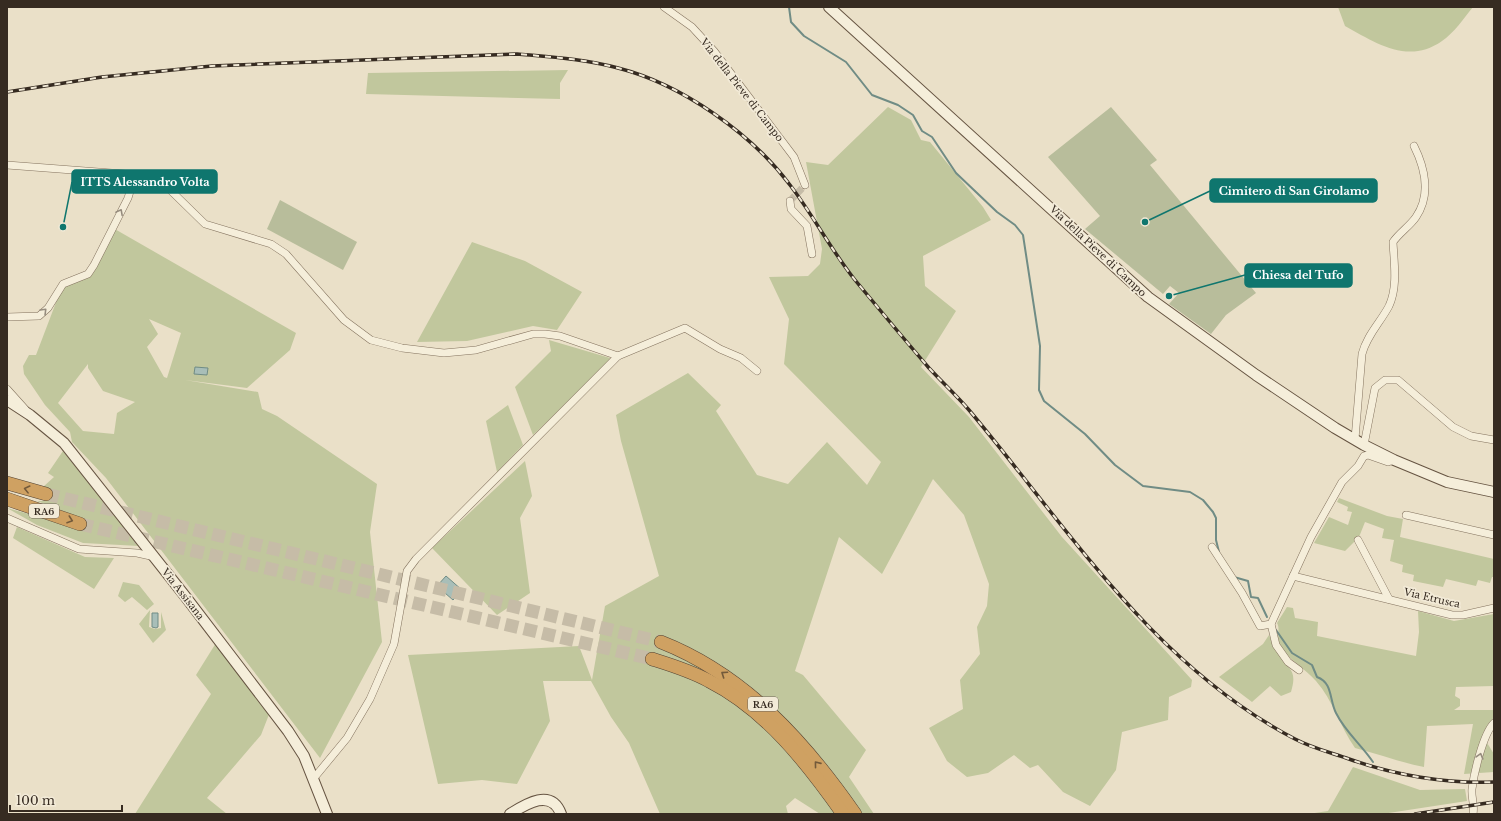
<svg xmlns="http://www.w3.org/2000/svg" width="1501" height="821" font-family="'Libre Baskerville',serif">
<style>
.green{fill:#c1c79d;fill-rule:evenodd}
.cemetery{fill:#b8bd9b}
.water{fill:#a8beb8;stroke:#708c85}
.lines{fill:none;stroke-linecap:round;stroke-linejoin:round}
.stream{stroke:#708c85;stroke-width:2}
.street-tunnel{stroke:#c6bca7;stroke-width:7;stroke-dasharray:7 3.5;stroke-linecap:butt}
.highway-tunnel{stroke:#c6bca7;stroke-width:13;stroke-dasharray:13 6;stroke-linecap:butt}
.street-casing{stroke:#84735f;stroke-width:8}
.secondary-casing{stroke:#665442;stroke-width:12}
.highway-casing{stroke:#524232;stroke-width:14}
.street{stroke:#f5eeda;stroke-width:7}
.secondary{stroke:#f5eeda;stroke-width:10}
.highway{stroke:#cfa162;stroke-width:13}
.rail-casing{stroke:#362b21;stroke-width:3.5}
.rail{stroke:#f2ead7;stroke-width:2;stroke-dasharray:6;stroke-linecap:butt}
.oneway{stroke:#968c7e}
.oneway2{stroke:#735a3b}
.labels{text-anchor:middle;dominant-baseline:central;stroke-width:3.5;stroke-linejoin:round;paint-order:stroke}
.shield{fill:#f2ead7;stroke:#6e6458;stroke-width:1}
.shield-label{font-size:9px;font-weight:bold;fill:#362b21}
.street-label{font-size:10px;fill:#362b21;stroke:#f2ead7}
.leader{fill:none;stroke:#0f766e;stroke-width:1.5}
.callout-dot{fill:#0f766e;stroke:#f2ead7;stroke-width:1.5}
.callout{fill:#0f766e;stroke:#0f766e;stroke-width:1.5}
.callout-label{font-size:11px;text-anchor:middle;font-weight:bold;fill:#fff}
</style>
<rect width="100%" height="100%" fill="#eae0c8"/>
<g class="green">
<path d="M1338 7H1473C1464 18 1454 33 1442 41 1408 65 1376 43 1345 26Z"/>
<polygon points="568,70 560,83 560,99 366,94 368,73"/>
<polygon points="888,107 911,120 921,140 930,142 983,207 991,220 923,256 925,286 956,311 921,367 969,417 1062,537 1192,680 1191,687 1169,697 1168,720 1122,732 1116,770 1090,806 1063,792 1038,765 1030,768 1014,755 988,773 967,777 947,761 929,728 963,709 960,680 980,654 977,627 987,606 989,584 964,515 933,479 882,574 839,537 795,671 803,675 866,750 849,777 874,814 820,814 795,798 786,806 788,814 660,814 629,743 611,717 591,681 543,681 550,721 517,784 482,780 438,784 408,655 579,646 592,680 605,606 659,576 621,441 616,415 688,373 721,405 716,411 757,475 788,484 827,442 867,485 881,462 784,364 789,319 769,277 808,276 820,264 822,249 806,162 828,165"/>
<path d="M113 228 296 333 290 350 247 388 185 380 258 392 262 409 277 416 377 484 370 532 382 642 320 758 106 478 72 442 70 432 45 405 24 374 23 366 29 355H36L63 284 88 274ZM149 319 181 333 167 378 164 377 147 347 158 334ZM88 364V368L103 391 135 402 117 413 114 434 83 431 58 403Z"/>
<polygon points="472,242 525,261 582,292 557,330 533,326 467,341 417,342"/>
<polygon points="549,340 610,358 608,364 533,435 515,387 551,351"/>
<polygon points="508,405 523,445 497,472 486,421"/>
<polygon points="63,451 139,546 83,543 37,525 7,508 80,528 80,518 37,501 46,501 47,498 43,487 54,477 48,473"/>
<polygon points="525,461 532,496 520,518 530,593 497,615 432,548"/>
<polygon points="1339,498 1387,516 1403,519 1400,537 1494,559 1494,577 1492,577 1490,583 1478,580 1476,586 1446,579 1443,587 1413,581 1414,575 1402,572 1403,565 1390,561 1394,540 1382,538 1384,529 1365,522 1359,537 1345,551 1314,543 1329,517 1348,525 1352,512 1347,511 1348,507 1337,502"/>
<polygon points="17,527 85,557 114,558 94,589 13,538"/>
<polygon points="123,582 139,585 154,604 147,610 132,597 125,602 118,596"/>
<path d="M1287 607 1293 608 1295 618 1318 622 1317 636 1416 656 1419 632 1418 611 1454 621 1494 614V686L1456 687 1455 696 1460 699V706L1454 710H1494V719L1488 724 1484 738 1494 754V772L1464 774 1473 724 1427 726 1424 767C1399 762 1379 754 1355 748 1340 727 1333 700 1316 681 1305 668 1289 661 1281 646 1275 637 1281 630 1277 623Z"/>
<polygon points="150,610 149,627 155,629 161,628 161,612 166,630 153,643 139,624"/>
<path d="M1269 635C1272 642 1275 649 1279 655 1291 671 1297 671 1291 692L1281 696 1270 686 1252 702 1219 677 1263 644Z"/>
<polygon points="216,643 270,712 261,735 207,798 227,814 135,814 211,694 196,675"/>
<polygon points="1353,767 1420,790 1465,789 1467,801 1382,814 1308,814 1328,811"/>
</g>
<g class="cemetery">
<polygon points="1111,107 1157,160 1150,165 1256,293 1226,315 1211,334 1169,304 1179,293 1170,286 1163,294 1085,229 1100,216 1048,157"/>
<polygon points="280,200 357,242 343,270 267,229"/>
</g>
<g class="water">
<polygon points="195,367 208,368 207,375 194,374"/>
<polygon points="446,576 462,590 453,600 437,586"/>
<polygon points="152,613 158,613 158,627 156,628 152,627"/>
</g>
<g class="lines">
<g class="stream">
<polyline points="789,7 791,22 804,36 846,62 872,95 898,105 913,115 922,131 932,137 956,173 997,212 1015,225 1023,235 1040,346 1039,390 1044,401 1085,434 1115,465 1143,486 1190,492 1203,500 1213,512 1216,518 1216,540 1219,552"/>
<polyline points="1234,577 1248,581 1251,597 1258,598 1267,617"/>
<path d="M1276 630 1292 653 1312 665 1317 677C1333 683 1329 699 1336 713 1346 733 1361 744 1373 762"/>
</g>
<polyline class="street-tunnel" points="790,201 805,185"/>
<g class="highway-tunnel">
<polyline points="46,494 661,642"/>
<polyline points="80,524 652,659"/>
</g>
<g class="street-casing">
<g id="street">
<polyline points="664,7 692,27 714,51 794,157 805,185"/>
<polyline points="7,165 151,176 162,182 205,224 271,244 286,254 344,320 371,340 402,348 444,353 476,350 533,334 545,334 560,336 618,356 685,328 720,349 741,358 757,371"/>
<polyline points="790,201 791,209 807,226 812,254"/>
<polyline points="7,317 39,316 48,308 63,284 88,274 94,265 128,198 135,175"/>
<polyline points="7,389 25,409"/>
<path d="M1355 439 1362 354C1367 335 1380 323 1389 306 1398 287 1394 262 1393 242 1399 233 1410 226 1416 217 1431 195 1425 168 1414 146"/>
<polyline points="1364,445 1375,388 1385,380 1398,380 1453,427 1471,436 1494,440"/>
<polyline points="1406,515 1494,535"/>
<polyline points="7,518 79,549 137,553 155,557"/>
<polyline points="1358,540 1389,599"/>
<polyline points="1212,547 1242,593 1260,626 1271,624"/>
<polyline points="1293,576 1452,615 1463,615 1494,608"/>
<polyline points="1299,670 1288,662 1276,645 1271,624 1311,537 1342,482 1358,466 1364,456 1368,455 1388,462 1394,460"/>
<polyline points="314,778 347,738 370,699 394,644 407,571 416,559 618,356"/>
<path d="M1473 814C1475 805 1471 797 1472 789 1474 773 1483 734 1494 723"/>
</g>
</g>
<g class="secondary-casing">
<g id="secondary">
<polyline points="829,7 1148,297 1256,375 1335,428 1364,445 1394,460 1447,482 1494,492"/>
<polyline points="7,400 30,415 64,443 185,596 288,731 304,756 327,814"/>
<path d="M510 814C526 804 551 788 561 814"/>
</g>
</g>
<g class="highway-casing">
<g id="highway">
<polyline points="7,483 46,494"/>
<polyline points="7,499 80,524"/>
<path d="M661 642C745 675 805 742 855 814"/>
<path d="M652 659C671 665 691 671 709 681 766 710 807 763 843 814"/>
</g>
</g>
<use href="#street" class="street"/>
<use href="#secondary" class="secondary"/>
<use href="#highway" class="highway"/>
<g class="rail-casing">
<g id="rail">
<path d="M7 92 102 77 212 66 517 54C551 57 585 59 618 68 681 84 751 133 790 185 813 215 831 250 855 280 879 309 904 339 929 368 942 382 956 395 969 410 1069 529 1153 665 1295 739 1312 748 1332 753 1349 759 1394 775 1446 784 1494 782"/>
<polyline points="1415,814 1494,802"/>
</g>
</g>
<use href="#rail" class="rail"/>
</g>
<defs><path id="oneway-chevron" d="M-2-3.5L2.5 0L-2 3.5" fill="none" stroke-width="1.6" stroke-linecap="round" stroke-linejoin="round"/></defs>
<g class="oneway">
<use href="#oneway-chevron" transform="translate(120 212) rotate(-62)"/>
<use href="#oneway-chevron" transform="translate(44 311) rotate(-45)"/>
<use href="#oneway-chevron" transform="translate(1480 756) rotate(-74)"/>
</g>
<g class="oneway2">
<use href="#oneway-chevron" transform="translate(27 489) rotate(-166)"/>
<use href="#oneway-chevron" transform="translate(70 520) rotate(19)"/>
<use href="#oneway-chevron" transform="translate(724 674) rotate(-146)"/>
<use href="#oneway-chevron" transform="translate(817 764) rotate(-129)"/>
</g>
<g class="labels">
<g class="shield">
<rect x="29" y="504" width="30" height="14" rx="3"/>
<rect x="748" y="697" width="30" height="14" rx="3"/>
</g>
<g class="shield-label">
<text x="44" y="511">RA6</text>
<text x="763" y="704">RA6</text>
</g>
<g class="street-label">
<text transform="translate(742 90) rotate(52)">Via della Pieve di Campo</text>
<text transform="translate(1098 251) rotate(43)">Via della Pieve di Campo</text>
<text transform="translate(183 594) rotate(52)">Via Assisana</text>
<text transform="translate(1432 598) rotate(13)">Via Etrusca</text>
</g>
</g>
<path class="leader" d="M63 227L72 182M1145 222L1210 191M1169 296L1245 275"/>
<g class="callout-dot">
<circle cx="63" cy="227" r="4"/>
<circle cx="1145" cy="222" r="4"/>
<circle cx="1169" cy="296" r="4"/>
</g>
<g class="callout">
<rect x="72" y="170" width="145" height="23" rx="4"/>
<rect x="1210" y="179" width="167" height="23" rx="4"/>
<rect x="1245" y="264" width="107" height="23" rx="4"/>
</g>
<g class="callout-label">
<text x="145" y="186">ITTS Alessandro Volta</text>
<text x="1294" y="195">Cimitero di San Girolamo</text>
<text x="1298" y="279">Chiesa del Tufo</text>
</g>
<rect width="1501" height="821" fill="none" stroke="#362b21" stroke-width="16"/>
<path d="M10 805v6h112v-6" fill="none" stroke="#362b21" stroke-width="2"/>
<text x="16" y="805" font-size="12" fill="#362b21" stroke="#f2ead7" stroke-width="3" paint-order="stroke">100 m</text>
</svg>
